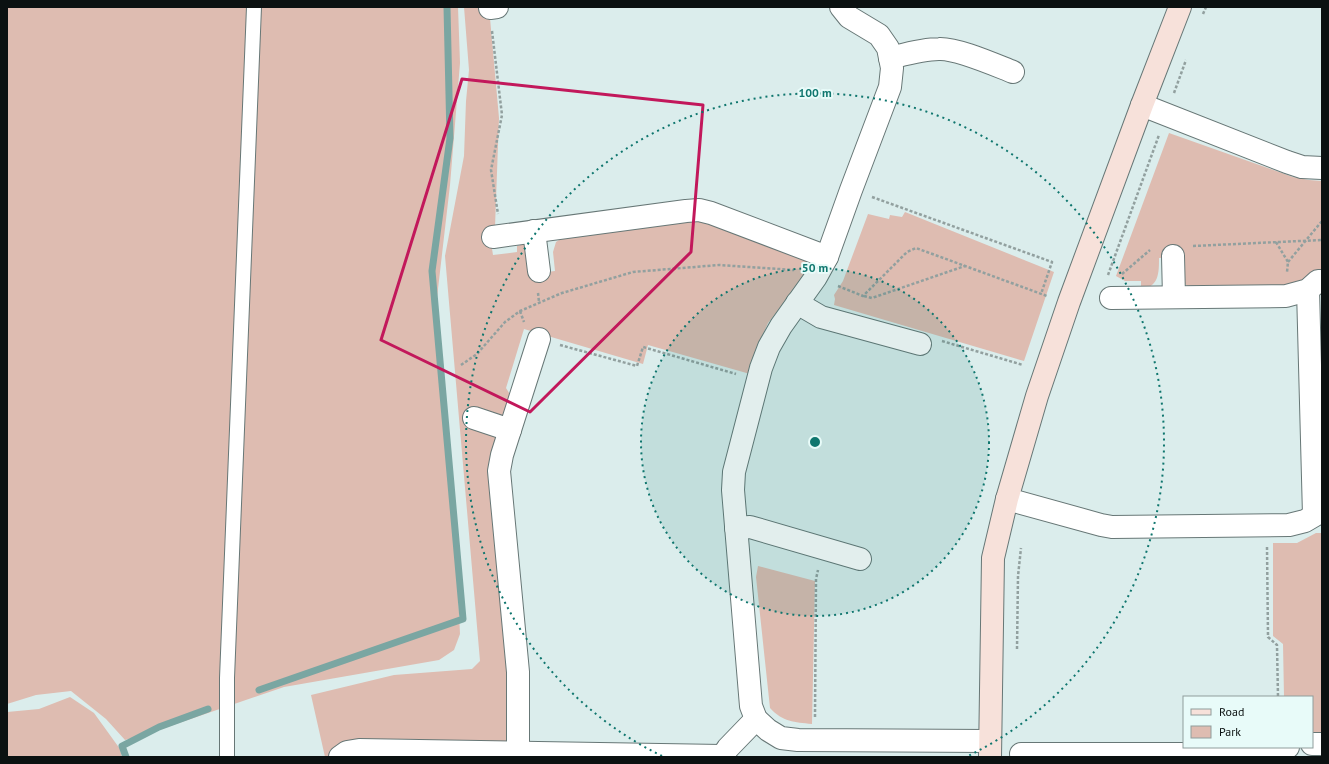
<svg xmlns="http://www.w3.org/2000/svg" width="1329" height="764" font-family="'PT Sans',sans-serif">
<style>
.green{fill:#debcb1}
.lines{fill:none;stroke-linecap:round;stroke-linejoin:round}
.stream{stroke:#7aa6a2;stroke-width:7}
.lane-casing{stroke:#677776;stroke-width:16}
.street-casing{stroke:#677776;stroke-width:24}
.secondary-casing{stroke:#677776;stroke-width:24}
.path{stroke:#92a09f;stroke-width:2.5;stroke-dasharray:3 2;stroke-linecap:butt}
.lane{stroke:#fff;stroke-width:14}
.street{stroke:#fff;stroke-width:22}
.secondary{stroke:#f7e1da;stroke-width:22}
.marked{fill:none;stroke:#c2185b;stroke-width:3;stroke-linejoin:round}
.ring{fill:none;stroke:#0f766e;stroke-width:2;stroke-dasharray:2 4}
.centre{fill:#0f766e;stroke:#e8fbf9;stroke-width:2}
.ring-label{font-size:12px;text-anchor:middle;font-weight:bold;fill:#0f766e;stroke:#e8fbf9;stroke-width:4;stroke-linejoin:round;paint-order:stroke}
</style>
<rect width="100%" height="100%" fill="#dbedec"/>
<g class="green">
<polygon points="7,7 458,7 460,63 450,185 435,315 453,480 460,634 454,650 439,660 284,687 147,734 125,740 106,719 71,691 36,695 7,704"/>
<polygon points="464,7 489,7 499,118 495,227 489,230 493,255 517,252 517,246 524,244 531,247 538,273 555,271 553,252 556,242 562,238 698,219 810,259 804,278 768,323 760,341 750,374 648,345 643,364 524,329 506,388 514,401 497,437 513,670 509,743 325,757 311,695 394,675 472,669 480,661 445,256 464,156 466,101 469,70"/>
<path d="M1169 133 1293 177 1309 180 1322 181V271H1319L1292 286H1188L1181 282 1177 257 1159 258C1159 273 1159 287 1141 289V281H1125L1116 276Z"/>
<polygon points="905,212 1054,272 1024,361 834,305 835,299 834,295 843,281 868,214 889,219 890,215 902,217"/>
<polygon points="1316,533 1322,533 1322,735 1312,735 1312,697 1284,697 1283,644 1273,636 1273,543 1297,543"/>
<path d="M758 566 815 581 812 724C794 722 783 722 770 708L756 577Z"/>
<polygon points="70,697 94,713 120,749 122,757 7,757 7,712 39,709"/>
</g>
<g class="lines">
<g class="stream">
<polyline points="259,690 463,619 432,271 450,138 447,7"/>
<polyline points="126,757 122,746 159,727 208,709"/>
</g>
<g class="lane-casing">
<polyline id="lane" points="227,757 227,678 254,7"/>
</g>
<g class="street-casing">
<g id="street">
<polyline points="841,7 849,17 879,35 888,48 892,68 890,87 851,190 827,257 816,277 781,326 769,347 761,368 734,472 733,490 751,706 756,719 768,730 781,738 798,740 990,741"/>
<polyline points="490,8 497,7"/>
<path d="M890 58C906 54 923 49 939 49 957 48 995 65 1013 72"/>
<polyline points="1142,105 1287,162 1302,167 1322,168"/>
<polyline points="534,231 539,271"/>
<polyline points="493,237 686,211 699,210 711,213 827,257"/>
<polyline points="1173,256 1174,297"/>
<polyline points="1308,290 1314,515"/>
<polyline points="1111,298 1286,296 1308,290 1318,281 1322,281"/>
<polyline points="797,303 821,317 920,344"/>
<polyline points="474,418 510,430"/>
<polyline points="1007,499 1101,525 1112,527 1289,525 1305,521 1322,511"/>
<polyline points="736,528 750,527 860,559"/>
<polyline points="1312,744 1322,744"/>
<polyline points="518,753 518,672 499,471 502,455 539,339"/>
<polyline points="1021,754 1257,754 1267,757"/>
<polyline points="340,757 347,752 359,750 722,756"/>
<polyline points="722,757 728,748 756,719"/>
<polyline points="1274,757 1275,754 1288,747"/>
</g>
</g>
<g class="secondary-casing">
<polyline id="secondary" points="990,757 993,558 1007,499 1037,396 1069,302 1142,105 1180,7"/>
</g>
<g class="path">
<polyline points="1203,14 1206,7"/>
<polyline points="492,31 502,115 491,170 498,214"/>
<polyline points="1174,93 1186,60"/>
<polyline points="872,197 1052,262 1041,294"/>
<polyline points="1276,242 1288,262 1287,272"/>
<polyline points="1193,246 1322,240"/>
<polyline points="1288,262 1322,221"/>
<polyline points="1122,274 1150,250"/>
<polyline points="1108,275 1159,135"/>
<polyline points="838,286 863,296 907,252 916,248 1047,296"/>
<polyline points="538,293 539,302"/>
<polyline points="864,296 872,298 965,266"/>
<polyline points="520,311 524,322"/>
<polyline points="942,341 1023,365"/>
<polyline points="560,345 637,366 643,347 736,374"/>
<polyline points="461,365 477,354 505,322 520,311 562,293 633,272 719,265 794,270"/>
<polyline points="1267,547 1268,637 1277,645 1278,697"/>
<polyline points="1017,649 1018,576 1021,548"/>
<polyline points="815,717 816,579 818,570"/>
</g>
<use href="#lane" class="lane"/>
<use href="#street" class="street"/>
<use href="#secondary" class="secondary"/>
</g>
<path class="marked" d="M462 79 703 105 691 252 530 412 381 340Z"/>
<circle cx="815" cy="442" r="174" fill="#0f766e" fill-opacity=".12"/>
<g class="ring">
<circle cx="815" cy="442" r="174"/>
<path d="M662 756A349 349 0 1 1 968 756"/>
</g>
<circle cx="815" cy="442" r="6" class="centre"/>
<g class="ring-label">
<text x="815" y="97">100 m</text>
<text x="815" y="272">50 m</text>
</g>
<rect width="1329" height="764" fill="none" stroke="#0b1111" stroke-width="16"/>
<rect x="1183" y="696" width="130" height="52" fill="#e8fbf9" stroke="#909d9c"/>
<rect x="1191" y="709" width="20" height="6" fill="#f7e1da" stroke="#909d9c"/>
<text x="1219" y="716" font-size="12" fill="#0b1111">Road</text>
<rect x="1191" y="726" width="20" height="12" fill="#debcb1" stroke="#909d9c"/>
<text x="1219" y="736" font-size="12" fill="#0b1111">Park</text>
</svg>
